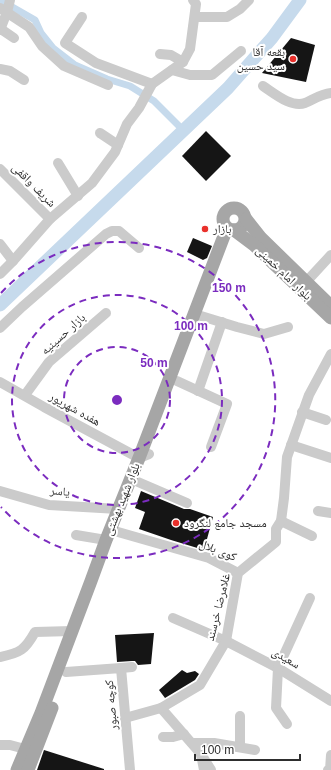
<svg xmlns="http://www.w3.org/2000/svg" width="331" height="770" font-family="Arial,'Noto Naskh Arabic',sans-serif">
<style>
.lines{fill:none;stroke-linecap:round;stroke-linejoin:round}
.canal{stroke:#c6daec;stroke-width:7}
.river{stroke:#c6daec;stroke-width:13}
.building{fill:#151515}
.minor{stroke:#cbcbcb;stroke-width:10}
.major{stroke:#a6a6a6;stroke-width:13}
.ring{fill:none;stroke:#7b2cbf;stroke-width:2;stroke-dasharray:7 5}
.poi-dot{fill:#e9302b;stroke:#fff;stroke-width:1.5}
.labels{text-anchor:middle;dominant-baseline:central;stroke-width:4;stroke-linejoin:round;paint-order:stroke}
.poi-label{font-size:12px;fill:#2e2e2e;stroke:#fff;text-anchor:start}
.street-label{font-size:12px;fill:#2e2e2e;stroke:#fff}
.centre{fill:#7b2cbf;stroke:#fff;stroke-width:2}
.ring-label{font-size:12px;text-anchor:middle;font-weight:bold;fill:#7b2cbf;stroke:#fff;stroke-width:4;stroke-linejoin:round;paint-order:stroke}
</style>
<rect width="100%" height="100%" fill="#fff"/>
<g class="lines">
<polyline class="canal" points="0,0 35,20 41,33 53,48 75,65 107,79 130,86 154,101 183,130"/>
<polyline class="river" points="0,305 228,88 272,38 300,0"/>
</g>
<g class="building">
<polygon points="291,38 315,45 306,82 262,73"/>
<polygon points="206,131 231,156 206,181 182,156"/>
<polygon points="193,238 212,246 207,258 203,260 187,252"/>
<polygon points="141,491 184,509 190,509 213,517 204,550 171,540 139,529 145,512 135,508"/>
<polygon points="154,633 151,664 138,665 135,661 132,661 117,662 115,635"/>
<polygon points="182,670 187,673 195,671 199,674 195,680 165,698 159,690"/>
<polygon points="44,750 104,769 104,770 37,770"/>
</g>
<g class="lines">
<g class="minor">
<polyline points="0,8 29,27 42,46 64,66 108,85"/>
<polyline points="82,17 65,43 96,63 152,84"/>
<polyline points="195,17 227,17 240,9 249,0"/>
<polyline points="1,29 14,38"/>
<polyline points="0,30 7,12 10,0"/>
<polyline points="160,54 171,55 183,62"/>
<polyline points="0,69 10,71 24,80"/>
<polyline points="172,70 190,75 212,75 241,51"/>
<path d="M263 86C274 93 291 108 305 103 314 99 321 94 331 93"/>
<polyline points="100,133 118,145"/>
<polyline points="58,163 78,196"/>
<polyline points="0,169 50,219"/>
<polyline points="0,244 13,261"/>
<polyline points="0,274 13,261 50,219 92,183 115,152 127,124 139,108 152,84 183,62 190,49 196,4 193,0"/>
<polyline points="306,282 331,255"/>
<polyline points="201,316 237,327 264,334 288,327"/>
<polyline points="0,328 22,307 106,234 112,231 119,231 139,248"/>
<polyline points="177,381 227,404 211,447"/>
<polyline points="0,382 44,407 139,458 149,454"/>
<polyline points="198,391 222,322"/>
<polyline points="25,395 49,362 106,313"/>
<polyline points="302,412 326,420"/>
<polyline points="291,445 331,458"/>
<polyline points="138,482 187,503"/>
<polyline points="0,491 49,505 118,509"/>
<polyline points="318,511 331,513"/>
<polyline points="281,521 312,536"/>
<polyline points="118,532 209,558 238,573"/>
<polyline points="76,535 106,540"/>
<polyline points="173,618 226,641 278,668 331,701"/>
<path d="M0 657C20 653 25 650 35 632L72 631"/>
<polyline points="121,668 132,667"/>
<polyline points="66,672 121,668 130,770"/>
<polyline points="161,708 201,754"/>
<polyline points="240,716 240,747"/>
<polyline points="125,718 161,708 200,685 226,641 238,573 276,542 276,529 281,521 284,498 287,457 309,395 331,354"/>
<polyline points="287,724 276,708 278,668 310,598"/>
<polyline points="163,737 173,737 184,734"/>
<polyline points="192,743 214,743 255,750"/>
<polyline points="0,745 10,745 25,749"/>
<polyline points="204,770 201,754 211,770"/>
<polyline points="328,770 330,770 331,755"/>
</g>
<g class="major">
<circle cx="234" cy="219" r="11"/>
<polyline points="246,219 261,238 331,306"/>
<polyline points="234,230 254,245 331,318"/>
<polyline points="17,770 41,713 91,581 106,540 139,458 227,228"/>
<polyline points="28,770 52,708"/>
</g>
</g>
<g class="ring">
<circle cx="117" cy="400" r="53"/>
<circle cx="117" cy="400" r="105"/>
<path d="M1 293A158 158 0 1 1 1 507"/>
</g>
<g class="poi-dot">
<circle cx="293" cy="59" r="4"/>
<circle cx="205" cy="229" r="4"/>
<circle cx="176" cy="523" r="4"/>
</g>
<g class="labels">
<g class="poi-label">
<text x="285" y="52" text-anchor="end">بقعه آقا<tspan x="285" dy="14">سید حسین</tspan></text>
<text x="213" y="229">بازار</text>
<text x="184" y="523">مسجد جامع لنگرود</text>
</g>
<g class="street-label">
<text transform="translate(34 185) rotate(45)">شریف واقفی</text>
<text transform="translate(284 273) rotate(44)">بلوار امام خمینی</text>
<text transform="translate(63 334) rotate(-42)">بازار حسینیه</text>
<text transform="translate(75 409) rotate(29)">هفده شهریور</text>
<text transform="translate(60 491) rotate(6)">یاسر</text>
<text transform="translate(122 499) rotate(-68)">بلوار شهید بهشتی</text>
<text transform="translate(218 550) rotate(22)">کوی بلال</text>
<text transform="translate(218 607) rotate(-76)">غلامرضا خرسند</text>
<text transform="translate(286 658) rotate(30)">سعیدی</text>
<text transform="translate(111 705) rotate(-95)">کوچه صبور</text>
</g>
</g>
<circle cx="117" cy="400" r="6" class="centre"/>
<g class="ring-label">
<text x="229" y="292">150 m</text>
<text x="191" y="330">100 m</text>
<text x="154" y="367">50 m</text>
</g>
<path d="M195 754v6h105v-6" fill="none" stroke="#2e2e2e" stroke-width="2"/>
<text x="201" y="754" font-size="12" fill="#2e2e2e" stroke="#ffffff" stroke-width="3" paint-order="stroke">100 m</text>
</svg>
